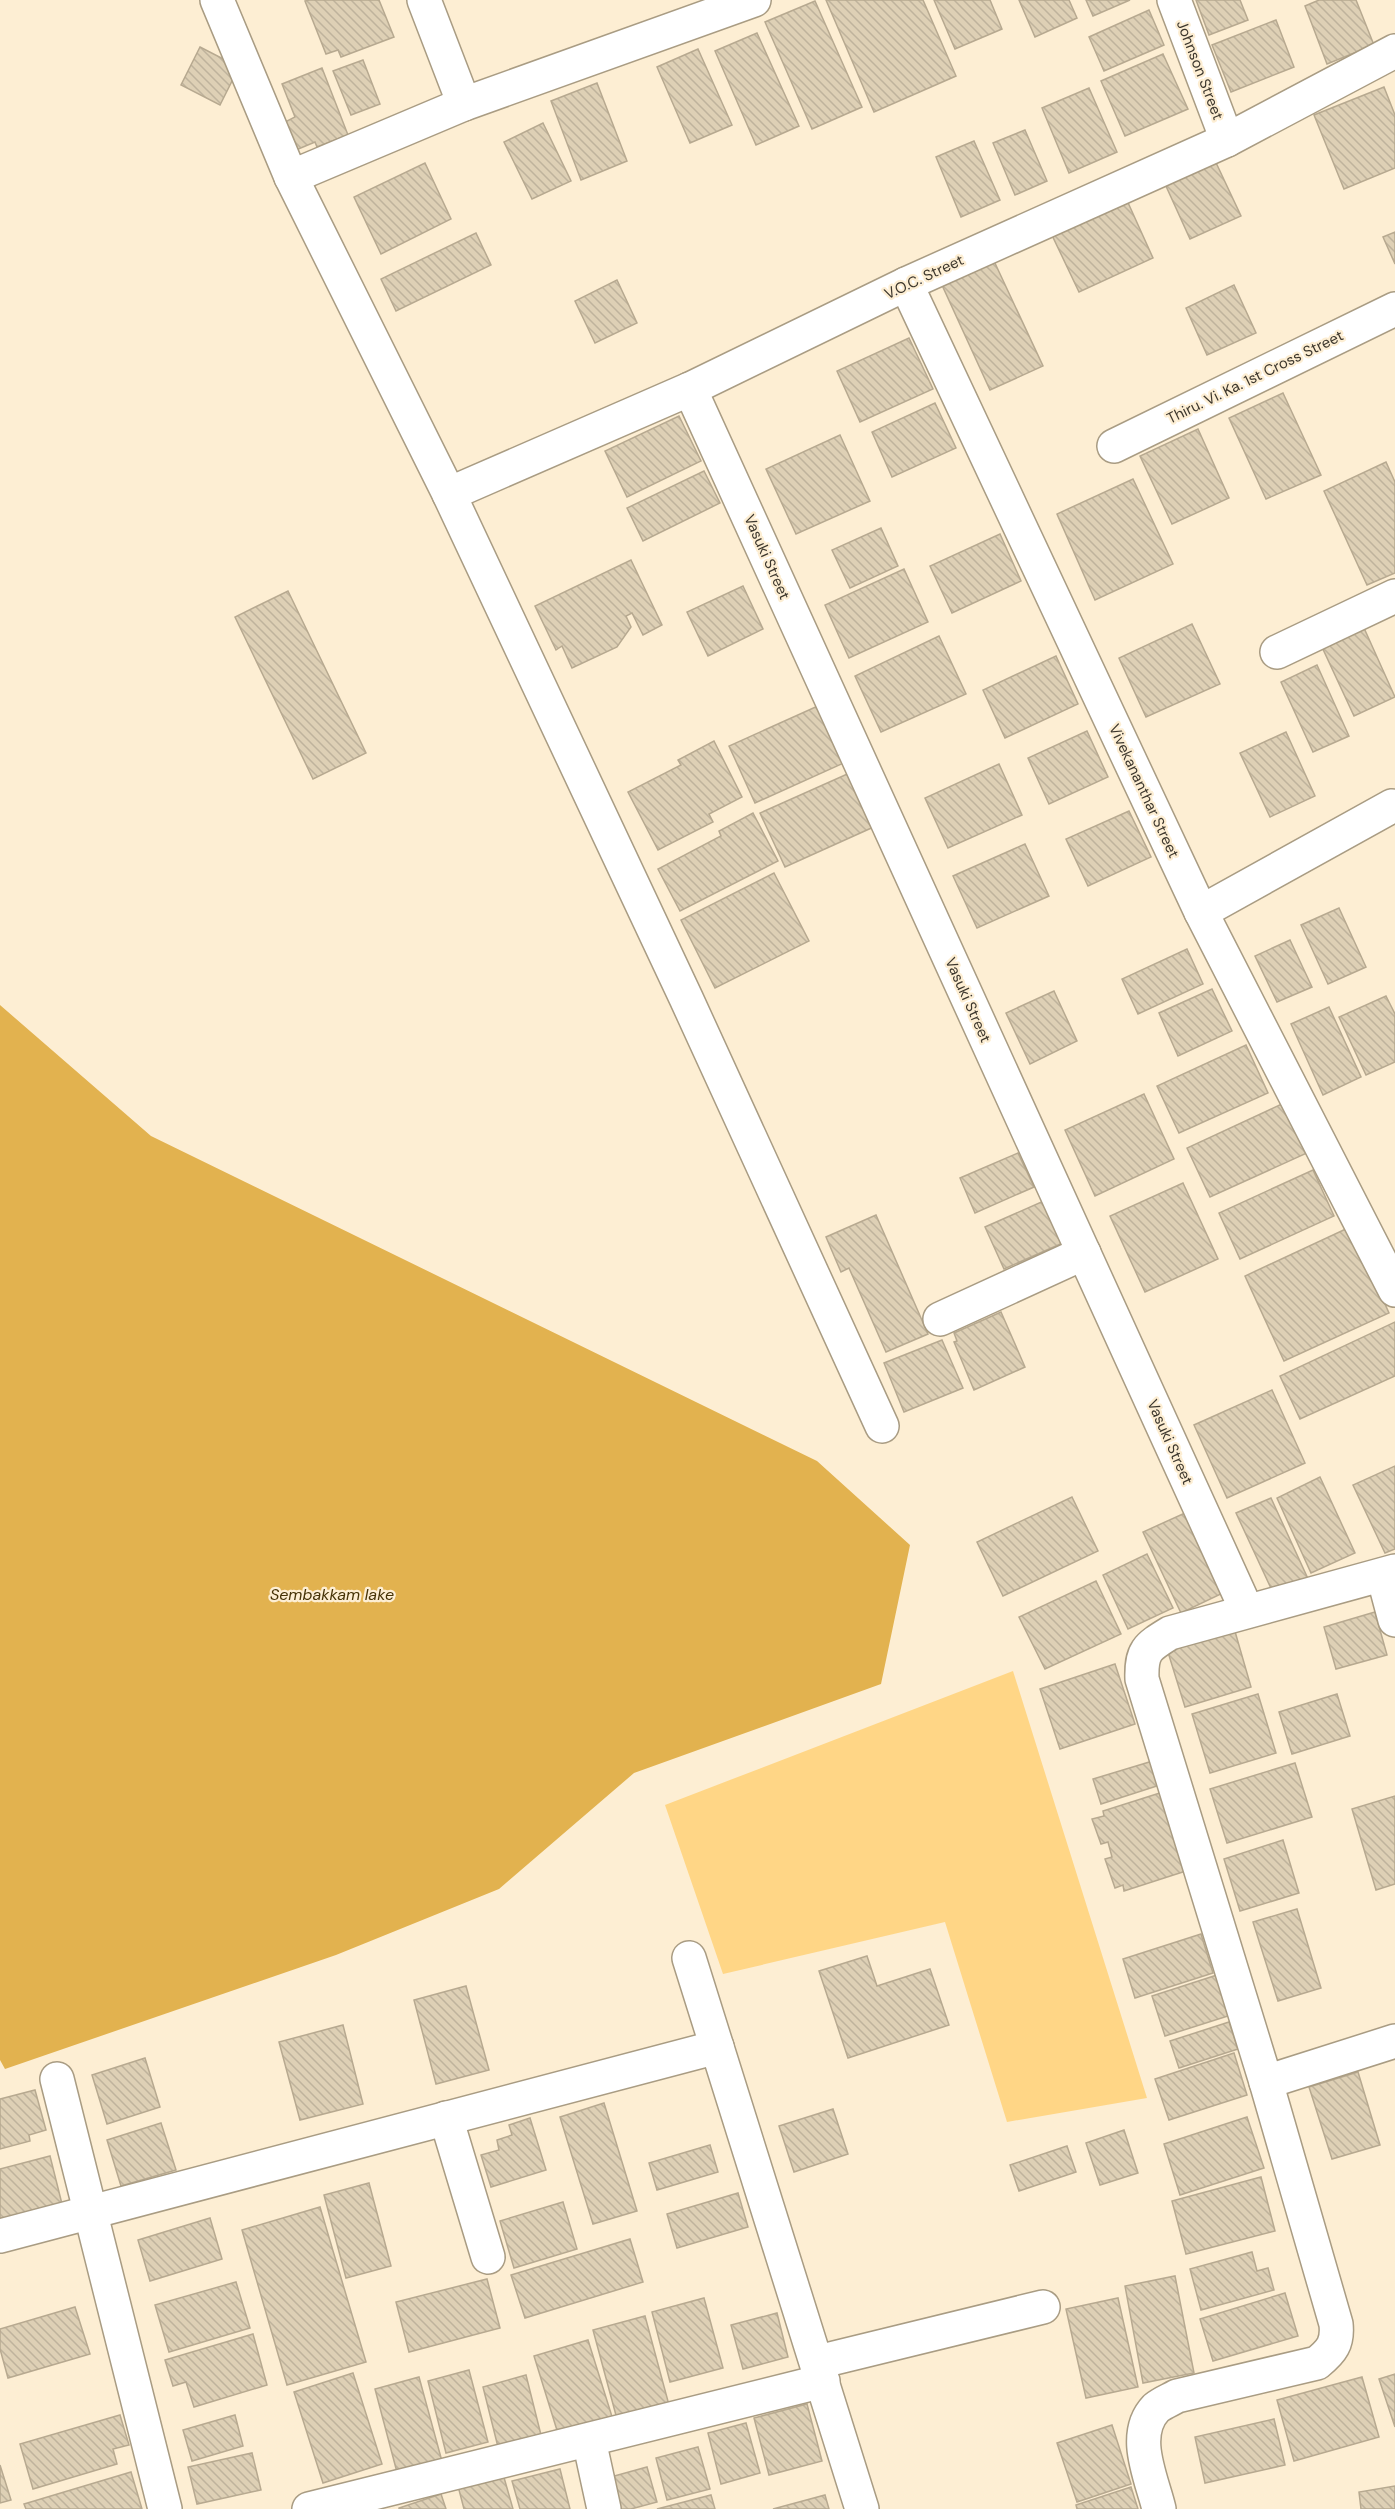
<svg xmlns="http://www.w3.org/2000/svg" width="1395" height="2509" font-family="'DM Sans',sans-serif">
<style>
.green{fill:#ffd686}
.water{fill:#e2b24f}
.building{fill:url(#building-back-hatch);stroke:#b7a990;stroke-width:1.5}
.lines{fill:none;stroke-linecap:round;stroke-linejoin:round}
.minor-casing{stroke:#a99c83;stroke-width:36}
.minor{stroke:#fff;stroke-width:33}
.labels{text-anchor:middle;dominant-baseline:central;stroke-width:4.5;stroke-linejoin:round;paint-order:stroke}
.street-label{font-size:15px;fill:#3d372d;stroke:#fdeed3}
.water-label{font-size:16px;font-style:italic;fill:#463307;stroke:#fdeed3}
</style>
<defs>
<pattern id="building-back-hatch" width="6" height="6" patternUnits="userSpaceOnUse" patternTransform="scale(1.5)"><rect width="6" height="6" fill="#ded0b5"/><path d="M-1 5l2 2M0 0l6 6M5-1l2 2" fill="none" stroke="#bfb39c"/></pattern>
</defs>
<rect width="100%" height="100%" fill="#fdeed3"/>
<polygon class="green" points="1013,1671 1147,2098 1007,2122 945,1922 723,1974 665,1805"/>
<polygon class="water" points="0,1005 151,1136 817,1461 910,1545 881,1684 634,1773 499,1889 336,1955 5,2069 0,2060"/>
<g class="building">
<polygon points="309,0 379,0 394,37 341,57 338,50 326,54 305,1"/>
<polygon points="826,0 923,0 956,76 874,112"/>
<polygon points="934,0 990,0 1002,29 955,49"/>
<polygon points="1019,0 1069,0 1077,18 1035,37"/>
<polygon points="1086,0 1130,0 1093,16"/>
<polygon points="1196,0 1240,0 1248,20 1209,35"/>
<polygon points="1319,0 1356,0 1374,45 1327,64 1305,6"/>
<polygon points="815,1 862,107 812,129 765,22"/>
<polygon points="1149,10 1164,45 1104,71 1089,37"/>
<polygon points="1276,20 1294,67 1231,92 1212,45"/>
<polygon points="757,33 799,126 756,145 715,51"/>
<polygon points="200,47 239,67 220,105 181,85"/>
<polygon points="698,49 732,125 690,143 657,67"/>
<polygon points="1163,54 1188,109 1125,136 1101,81"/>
<polygon points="363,60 380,104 351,115 333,71"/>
<polygon points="322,68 348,135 317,147 315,142 296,150 285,122 295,117 282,84"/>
<polygon points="597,83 627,161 581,180 551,101"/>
<polygon points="1384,87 1395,115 1395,168 1344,189 1314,115"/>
<polygon points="1089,88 1117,152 1069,173 1042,108"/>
<polygon points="543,123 571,181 532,199 504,142"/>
<polygon points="1025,130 1047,181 1015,195 993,143"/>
<polygon points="974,141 1000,200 961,217 936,157"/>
<polygon points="1211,152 1241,216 1190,239 1161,175"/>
<polygon points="425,163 451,219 381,254 354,197"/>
<polygon points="1125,196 1153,258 1079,292 1050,231"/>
<polygon points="1395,232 1395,264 1383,237"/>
<polygon points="476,233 491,265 396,311 381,279"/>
<polygon points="994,261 1043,366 990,390 942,285"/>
<polygon points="617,280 637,323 595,343 575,301"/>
<polygon points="1234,285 1256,333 1207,355 1186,308"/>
<polygon points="909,338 933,389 860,422 837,371"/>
<polygon points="1283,393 1321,475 1266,499 1229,418"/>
<polygon points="935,403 956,448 892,477 872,432"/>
<polygon points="679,416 701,461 627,497 605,451"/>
<polygon points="1198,429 1229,498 1172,524 1140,456"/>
<polygon points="840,435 870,501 796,534 766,469"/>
<polygon points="1386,462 1395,482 1395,573 1367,585 1324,491"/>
<polygon points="704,471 720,503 643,541 627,508"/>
<polygon points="1133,479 1173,564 1095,600 1057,514"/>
<polygon points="881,528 898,566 850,588 832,550"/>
<polygon points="1000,534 1021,581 952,613 930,566"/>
<polygon points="631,560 662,625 643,635 632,613 626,616 631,627 617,647 572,668 562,646 556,650 535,606"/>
<polygon points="904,569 928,622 849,658 825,605"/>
<polygon points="743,586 763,629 708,656 687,612"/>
<polygon points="288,591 366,753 313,779 235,617"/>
<polygon points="1192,624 1220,684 1146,717 1119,658"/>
<polygon points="1364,628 1395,697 1354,716 1322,647"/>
<polygon points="939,636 966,694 881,732 855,676"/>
<polygon points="1056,656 1078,704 1005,738 983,690"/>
<polygon points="1317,665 1349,736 1313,752 1281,682"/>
<polygon points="820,705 846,762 755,803 729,746"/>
<polygon points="1087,731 1108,777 1049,804 1028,758"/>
<polygon points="1286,732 1315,796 1270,817 1240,753"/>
<polygon points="714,741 742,797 709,814 713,822 658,850 628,792 681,765 678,760"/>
<polygon points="999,764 1022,815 948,848 925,798"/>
<polygon points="854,771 878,825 785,867 760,813"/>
<polygon points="1129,811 1151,857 1088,886 1066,839"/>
<polygon points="753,813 778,861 680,911 658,869 721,836 719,831"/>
<polygon points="1025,844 1049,896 977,928 953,876"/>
<polygon points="774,873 809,941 715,988 681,920"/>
<polygon points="1339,908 1366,967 1328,984 1301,925"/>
<polygon points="1290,940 1312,987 1277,1002 1255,956"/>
<polygon points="1187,949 1203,984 1138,1014 1122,979"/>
<polygon points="1212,989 1232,1031 1178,1056 1159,1013"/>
<polygon points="1054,991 1077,1041 1030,1064 1006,1013"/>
<polygon points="1386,996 1395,1014 1395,1062 1366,1075 1339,1017"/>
<polygon points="1329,1007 1361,1077 1323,1095 1291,1024"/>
<polygon points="1246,1045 1268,1093 1179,1133 1157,1086"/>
<polygon points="1144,1094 1174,1159 1095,1196 1065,1130"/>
<polygon points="1284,1103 1307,1153 1210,1197 1187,1148"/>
<polygon points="1018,1153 1034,1187 975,1213 960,1178"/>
<polygon points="1313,1170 1334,1216 1240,1259 1219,1213"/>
<polygon points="1183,1183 1218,1259 1145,1292 1110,1216"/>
<polygon points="1046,1200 1065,1242 1004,1269 985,1227"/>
<polygon points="876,1215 928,1334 886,1352 849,1268 841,1272 826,1237"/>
<polygon points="1350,1227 1389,1313 1284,1361 1245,1276"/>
<polygon points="1001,1312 1025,1367 974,1390 954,1342 957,1341 954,1333"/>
<polygon points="1395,1322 1395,1376 1300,1419 1280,1376"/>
<polygon points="942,1340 963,1388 904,1412 884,1363"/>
<polygon points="1272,1390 1305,1463 1227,1498 1194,1425"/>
<polygon points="1395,1466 1395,1549 1385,1553 1353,1485"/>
<polygon points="1320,1477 1355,1553 1311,1573 1277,1498"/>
<polygon points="1072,1497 1098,1551 1003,1596 977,1542"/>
<polygon points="1271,1498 1309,1581 1275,1597 1236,1513"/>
<polygon points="1185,1513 1223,1593 1181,1613 1143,1532"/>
<polygon points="1147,1554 1173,1608 1128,1629 1103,1575"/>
<polygon points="1096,1581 1121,1634 1045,1669 1019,1617"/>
<polygon points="1375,1612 1387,1655 1336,1669 1324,1627"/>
<polygon points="1234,1628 1251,1687 1185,1707 1167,1649"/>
<polygon points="1115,1664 1135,1724 1060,1749 1040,1689"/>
<polygon points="1258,1694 1276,1753 1210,1773 1192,1714"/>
<polygon points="1337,1694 1350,1736 1292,1754 1279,1712"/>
<polygon points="1156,1760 1163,1784 1101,1804 1093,1779"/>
<polygon points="1295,1763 1312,1817 1227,1843 1210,1789"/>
<polygon points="1163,1792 1189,1870 1124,1891 1123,1885 1115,1888 1105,1859 1112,1857 1108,1842 1101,1844 1092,1819 1104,1816 1103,1811"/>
<polygon points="1395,1796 1395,1884 1376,1890 1352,1809"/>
<polygon points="1283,1840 1299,1893 1240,1911 1224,1859"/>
<polygon points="1297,1909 1321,1988 1278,2001 1253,1922"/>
<polygon points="1201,1934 1213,1973 1135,1998 1123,1959"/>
<polygon points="867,1956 877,1986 930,1969 949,2025 848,2058 819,1971"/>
<polygon points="1217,1975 1231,2015 1165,2036 1152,1996"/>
<polygon points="466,1986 489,2070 436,2084 414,2000"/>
<polygon points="1229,2022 1238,2049 1179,2068 1170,2041"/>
<polygon points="343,2025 363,2104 300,2120 279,2042"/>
<polygon points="1234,2053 1247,2095 1169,2120 1155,2079"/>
<polygon points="145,2058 160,2107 107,2124 92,2075"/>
<polygon points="1358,2072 1380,2145 1332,2159 1309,2087"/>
<polygon points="35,2090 46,2130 29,2135 30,2141 0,2149 0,2099"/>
<polygon points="604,2103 637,2211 593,2224 560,2117"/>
<polygon points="833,2109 848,2154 794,2172 779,2126"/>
<polygon points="1247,2117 1264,2168 1180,2195 1164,2144"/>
<polygon points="530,2118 546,2170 491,2187 481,2155 499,2150 497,2140 512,2135 509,2125"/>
<polygon points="161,2123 176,2170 121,2186 107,2140"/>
<polygon points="1124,2130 1138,2173 1100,2185 1086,2143"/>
<polygon points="710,2145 718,2172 657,2190 649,2163"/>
<polygon points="1067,2146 1076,2172 1019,2191 1010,2165"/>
<polygon points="50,2156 62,2204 0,2221 0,2169"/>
<polygon points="1261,2177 1275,2231 1186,2254 1172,2201"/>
<polygon points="369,2183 391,2266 346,2278 324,2195"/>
<polygon points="738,2193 748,2227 677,2248 667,2214"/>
<polygon points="563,2202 577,2249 514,2268 500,2221"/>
<polygon points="320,2207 366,2362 287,2385 242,2230"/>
<polygon points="210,2218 222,2259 150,2281 138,2240"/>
<polygon points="630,2239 643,2282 525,2318 511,2275"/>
<polygon points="1252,2252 1257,2271 1268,2268 1274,2290 1201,2310 1190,2269"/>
<polygon points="1175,2276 1194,2373 1143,2383 1125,2286"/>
<polygon points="487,2279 500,2328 409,2352 396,2302"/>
<polygon points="236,2282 250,2328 169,2352 155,2305"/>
<polygon points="1285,2293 1298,2336 1213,2361 1200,2319"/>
<polygon points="704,2298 723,2368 670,2382 652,2312"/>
<polygon points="1118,2298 1138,2387 1086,2398 1066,2309"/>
<polygon points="75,2307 90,2354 8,2378 0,2349 0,2329"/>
<polygon points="777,2313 788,2357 743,2369 731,2325"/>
<polygon points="645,2316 669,2405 617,2419 593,2330"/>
<polygon points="253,2334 267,2385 194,2407 186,2382 173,2386 165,2360"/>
<polygon points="588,2340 614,2423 560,2440 534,2356"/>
<polygon points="469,2370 488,2442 446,2453 428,2381"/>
<polygon points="353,2373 382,2464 323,2483 294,2392"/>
<polygon points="1395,2374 1395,2427 1379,2379"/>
<polygon points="526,2375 541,2435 498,2447 483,2387"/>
<polygon points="419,2377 443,2465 398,2476 375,2389"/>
<polygon points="1362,2377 1379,2437 1294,2461 1277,2400"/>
<polygon points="807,2404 822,2461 769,2475 754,2418"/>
<polygon points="120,2415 129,2445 113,2449 117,2464 33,2489 20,2444"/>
<polygon points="235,2415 243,2446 192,2461 183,2430"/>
<polygon points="1274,2419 1285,2465 1205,2483 1195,2437"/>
<polygon points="746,2423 760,2473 721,2484 708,2433"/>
<polygon points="1112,2425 1131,2484 1077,2502 1057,2443"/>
<polygon points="698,2447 710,2489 667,2500 656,2458"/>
<polygon points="252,2453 261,2490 197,2504 188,2467"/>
<polygon points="0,2465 11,2500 0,2503"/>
<polygon points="647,2467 657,2502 631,2509 615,2509 607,2478"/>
<polygon points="560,2469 570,2509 520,2509 512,2481"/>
<polygon points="131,2472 142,2509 26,2509 24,2504"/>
<polygon points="503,2474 513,2509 464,2509 458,2486"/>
<polygon points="1395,2486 1395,2509 1361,2509 1359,2492"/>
<polygon points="1131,2487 1138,2509 1077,2509 1076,2505"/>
<polygon points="441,2494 446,2509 399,2509 399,2508"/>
<polygon points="711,2495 715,2509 657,2509"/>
<polygon points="825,2495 829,2509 773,2509"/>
</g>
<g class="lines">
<g class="minor-casing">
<g id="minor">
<polyline points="217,0 291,177 449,494 686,998 882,1426"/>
<polyline points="424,0 464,104"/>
<polyline points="1174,0 1227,140"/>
<polyline points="291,177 464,104 754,0"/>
<polyline points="906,284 1201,912 1395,1290"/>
<polyline points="690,389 1247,1611"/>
<polyline points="1114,446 1395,309"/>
<polyline points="449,494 690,389 906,284 1227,140 1395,51"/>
<polyline points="1277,652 1395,596"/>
<polyline points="1201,912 1392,806"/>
<polyline points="940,1319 1084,1253"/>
<polyline points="1383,1575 1395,1620"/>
<polyline points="689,1958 862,2509"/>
<polyline points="57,2079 165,2509"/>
<polyline points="1266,2082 1395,2041"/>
<polyline points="446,2118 488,2257"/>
<polyline points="0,2236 717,2047"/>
<polyline points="818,2362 1043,2307"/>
<polyline points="589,2440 604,2509"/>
<polyline points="309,2509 823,2381"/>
<path d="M1159 2509C1152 2479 1130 2435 1156 2408 1162 2403 1170 2400 1177 2396L1317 2363C1332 2351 1338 2343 1336 2324L1266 2082 1142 1679C1141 1651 1147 1647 1170 1633L1395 1571"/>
</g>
</g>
<use href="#minor" class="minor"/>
</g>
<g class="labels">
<g class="street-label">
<text transform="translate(1200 70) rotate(69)">Johnson Street</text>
<text transform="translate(924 277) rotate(-25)">V.O.C. Street</text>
<text transform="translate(1255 377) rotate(-26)">Thiru. Vi. Ka. 1st Cross Street</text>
<text transform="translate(767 557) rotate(66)">Vasuki Street</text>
<text transform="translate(1144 791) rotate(65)">Vivekananthar Street</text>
<text transform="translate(968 1000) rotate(66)">Vasuki Street</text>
<text transform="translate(1170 1442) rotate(66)">Vasuki Street</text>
</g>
<g class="water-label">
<text x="332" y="1594">Sembakkam lake</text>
</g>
</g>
</svg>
